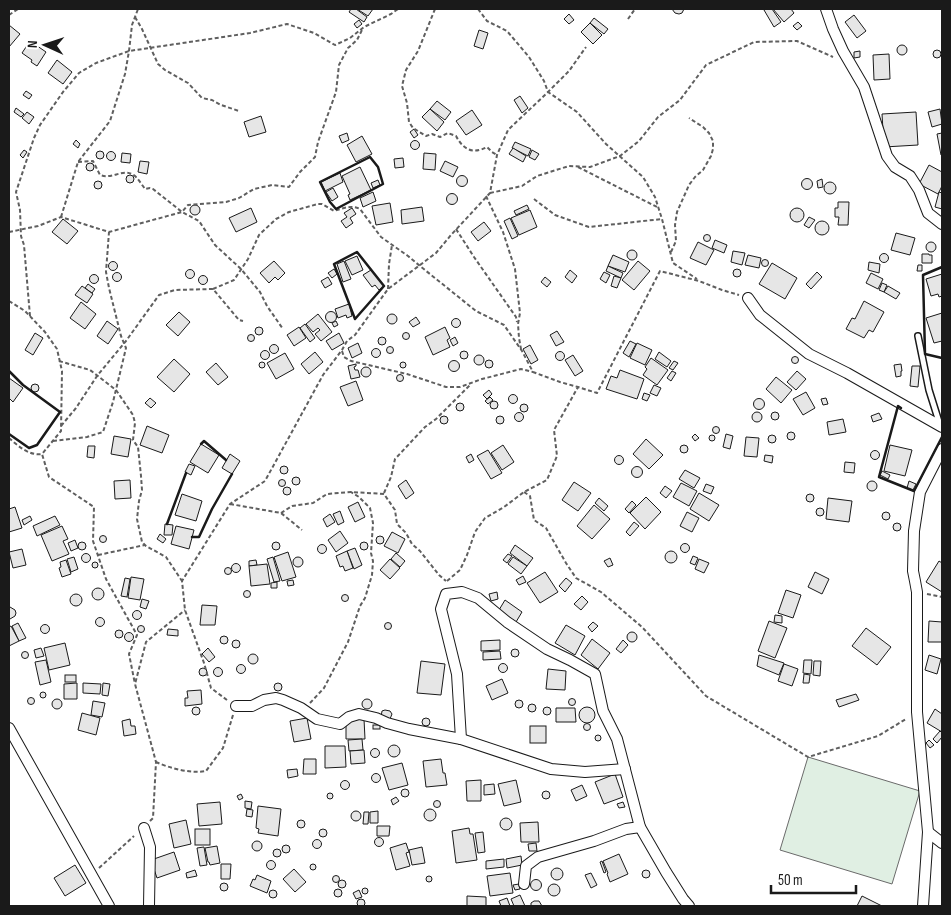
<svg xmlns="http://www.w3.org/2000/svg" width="951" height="915" font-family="'Sofia Sans Condensed',sans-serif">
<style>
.green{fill:#e0efe3;stroke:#6a6a6a}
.building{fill:#e6e6e6;stroke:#1a1a1a}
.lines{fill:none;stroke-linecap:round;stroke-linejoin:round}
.service-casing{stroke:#1a1a1a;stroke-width:8}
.minor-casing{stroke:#1a1a1a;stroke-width:12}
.path{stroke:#5f5f5f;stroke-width:2;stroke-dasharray:4 2.5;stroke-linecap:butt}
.service{stroke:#fff;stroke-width:5}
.minor{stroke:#fff;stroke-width:10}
.wall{stroke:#1a1a1a;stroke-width:2.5}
</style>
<rect width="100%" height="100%" fill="#fff"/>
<polygon class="green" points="808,757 920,791 892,884 780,850"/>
<g class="building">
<polygon points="351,9 356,9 367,17 364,22 349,12"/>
<polygon points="357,9 373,9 368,16"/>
<polygon points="672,9 684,9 682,13 679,14 675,13"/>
<polygon points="766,9 772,9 781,22 774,27 764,10"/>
<polygon points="773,9 791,9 794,13 784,22"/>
<polygon points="569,14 574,20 569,24 564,19"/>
<polygon points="854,15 866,31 857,38 845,22"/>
<polygon points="594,18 608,29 604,34 590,23"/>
<polygon points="359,20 362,24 357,28 354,24"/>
<polygon points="798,22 802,26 797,30 793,26"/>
<polygon points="590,23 602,35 593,44 581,32"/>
<polygon points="9,25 20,34 9,47"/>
<polygon points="479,30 488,33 483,49 474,46"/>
<polygon points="30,41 46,52 37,66 31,62 32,60 22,53"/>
<circle cx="902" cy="50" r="5"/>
<circle cx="937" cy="54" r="4"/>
<polygon points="860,51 860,57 854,58 854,52"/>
<polygon points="889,54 890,79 874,80 873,55"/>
<polygon points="57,60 72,72 63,84 48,73"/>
<polygon points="26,91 32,95 29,99 23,95"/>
<polygon points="520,96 528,108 522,113 514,100"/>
<polygon points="437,101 451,112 445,120 430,109"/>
<polygon points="16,108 24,114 21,117 14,112"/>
<polygon points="430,109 444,122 437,131 422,117"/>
<polygon points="940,109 942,124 932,127 928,112"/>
<polygon points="472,110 482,125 466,135 456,121"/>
<polygon points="27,112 34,117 29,124 22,118"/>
<polygon points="916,112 918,145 884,147 882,114"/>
<polygon points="261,116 266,132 249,137 244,122"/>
<polygon points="414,129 418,135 414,138 410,132"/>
<polygon points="347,133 349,140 342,143 339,136"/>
<polygon points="942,133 942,154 941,155 937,134"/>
<polygon points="362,136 372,154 356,162 347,145"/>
<polygon points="76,140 80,144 78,148 73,144"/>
<circle cx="415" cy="145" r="4.5"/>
<polygon points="515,142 531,149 528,156 512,148"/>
<polygon points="513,148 526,156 523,162 509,154"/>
<polygon points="24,150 27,152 23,158 20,155"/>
<polygon points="532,150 539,154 535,160 529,157"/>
<circle cx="100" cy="155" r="4"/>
<circle cx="111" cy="156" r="4.5"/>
<polygon points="122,153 131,154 130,163 121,162"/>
<polygon points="424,153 436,154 435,170 423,169"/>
<polygon points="403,158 404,167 395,168 394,159"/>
<polygon points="140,161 149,162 147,174 138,172"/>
<polygon points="445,161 458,167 453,177 440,171"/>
<circle cx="90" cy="167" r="4"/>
<polygon points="929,165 942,172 942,186 938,194 919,184"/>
<polygon points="360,167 371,190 350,200 348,195 350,194 342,176"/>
<polygon points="340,173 343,182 325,191 321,182"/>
<circle cx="130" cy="179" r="4"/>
<circle cx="462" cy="181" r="5.5"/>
<circle cx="807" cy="184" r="5.5"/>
<polygon points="822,179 823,187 818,188 817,181"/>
<polygon points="378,180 380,185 373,188 371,183"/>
<circle cx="98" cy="185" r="4"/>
<circle cx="830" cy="188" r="6"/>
<polygon points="333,188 338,197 332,201 326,192"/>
<polygon points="373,192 376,201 363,207 360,198"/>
<polygon points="939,192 942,193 942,209 935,207"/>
<circle cx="452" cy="199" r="5.5"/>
<polygon points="838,202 849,202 848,225 838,225 839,217 835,217 835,208 838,208"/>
<polygon points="390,203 393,222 376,225 372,206"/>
<polygon points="527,205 529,209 516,215 514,211"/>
<circle cx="195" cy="210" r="5"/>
<polygon points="422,207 424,221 402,224 401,210"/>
<polygon points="251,208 257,222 236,232 229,218"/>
<polygon points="352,208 356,214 350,218 353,223 346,228 341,221 347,217 344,213"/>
<circle cx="797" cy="215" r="7"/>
<polygon points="530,210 537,227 519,235 511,218"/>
<polygon points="809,217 815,220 809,228 804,225"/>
<polygon points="510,218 518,236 512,239 504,221"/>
<polygon points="63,219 78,231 67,244 52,232"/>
<circle cx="822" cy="228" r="7"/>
<polygon points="484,222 491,231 478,241 471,232"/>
<polygon points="896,233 915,238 910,255 891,250"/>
<circle cx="707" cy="238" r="3.5"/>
<polygon points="715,240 727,245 724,253 712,248"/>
<circle cx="931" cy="247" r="5"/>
<polygon points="698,242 714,250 706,265 690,258"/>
<circle cx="632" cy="255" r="5"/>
<polygon points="733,251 745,253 742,265 731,262"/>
<circle cx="884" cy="258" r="4.5"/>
<polygon points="922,254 929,254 929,255 932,255 932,263 922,263"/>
<polygon points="613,255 629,262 625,272 608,266"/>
<polygon points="748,255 761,258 759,268 745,265"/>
<polygon points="357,256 363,270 352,275 345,261"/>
<circle cx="765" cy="263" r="3.5"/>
<polygon points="274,261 285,273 278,280 275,277 269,283 260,273"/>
<polygon points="344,261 351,279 343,282 337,264"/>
<polygon points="638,261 650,271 634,290 622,280"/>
<circle cx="113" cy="266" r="4.5"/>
<polygon points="869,262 880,264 879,273 868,270"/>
<polygon points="772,263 797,278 785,299 759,284"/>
<polygon points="918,265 922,265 922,271 917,271"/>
<polygon points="608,266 623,273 621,278 606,271"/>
<polygon points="334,269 337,274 332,278 328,273"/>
<circle cx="737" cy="273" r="4"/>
<circle cx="190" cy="274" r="4.5"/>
<polygon points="371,270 384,286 379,290 375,285 372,287 363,275"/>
<polygon points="570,270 577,276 572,283 565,277"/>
<polygon points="604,272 610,275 606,283 600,279"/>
<polygon points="817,272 822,277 811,289 806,284"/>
<circle cx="117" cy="277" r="4.5"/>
<polygon points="871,273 883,279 878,289 866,283"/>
<polygon points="942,274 942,296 939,297 938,294 931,296 926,279"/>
<circle cx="94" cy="279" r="4.5"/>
<circle cx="203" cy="280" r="4.5"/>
<polygon points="614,276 621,278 617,288 611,286"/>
<polygon points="328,277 332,284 325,288 321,281"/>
<polygon points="545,277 551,282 547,287 541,282"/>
<polygon points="882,283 887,285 884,292 879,290"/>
<polygon points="88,284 95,289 92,293 85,288"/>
<polygon points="82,286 93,294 87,303 75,295"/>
<polygon points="888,286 900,293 896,299 884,292"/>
<polygon points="864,301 884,312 873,332 869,330 864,338 846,329 852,318 855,319"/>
<polygon points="81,302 96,314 85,329 70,318"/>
<polygon points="349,304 352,316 347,318 346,315 338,318 335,309"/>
<circle cx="331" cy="317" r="5.5"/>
<polygon points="179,312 190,322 178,336 166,325"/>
<polygon points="942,313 942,341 934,343 926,318"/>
<polygon points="318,314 332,332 321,341 315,334 320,330 318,328 313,332 306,324"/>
<circle cx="392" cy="319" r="5"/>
<polygon points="416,317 420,323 413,327 409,322"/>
<circle cx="456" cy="323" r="4.5"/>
<polygon points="107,321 118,329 108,344 97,336"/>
<polygon points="336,321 338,325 334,327 332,323"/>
<polygon points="305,324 315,338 310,342 300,328"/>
<circle cx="259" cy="331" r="4"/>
<polygon points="299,327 306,338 294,346 287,335"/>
<polygon points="445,327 450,338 447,340 450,347 433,355 425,337"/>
<polygon points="557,331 564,342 556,346 550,335"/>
<circle cx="406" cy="336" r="3.5"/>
<polygon points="35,333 43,338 33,355 25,350"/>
<polygon points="339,333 344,343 332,350 326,341"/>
<circle cx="251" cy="338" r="3.5"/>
<circle cx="382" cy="341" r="4"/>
<polygon points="455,337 458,343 453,346 450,340"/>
<polygon points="630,341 636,344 629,357 623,353"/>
<polygon points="358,343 362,353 352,358 348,348"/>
<polygon points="637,343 652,350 645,365 630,358"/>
<circle cx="274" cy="349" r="4.5"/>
<polygon points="530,345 538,360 531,364 523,349"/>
<circle cx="390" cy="350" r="3.5"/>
<circle cx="376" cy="353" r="4.5"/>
<circle cx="265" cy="355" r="4.5"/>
<circle cx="464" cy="355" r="4"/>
<circle cx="560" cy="356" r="4.5"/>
<polygon points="315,352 323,362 309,374 301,364"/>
<polygon points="659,352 671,361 667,367 655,359"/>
<polygon points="285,353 294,369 276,379 267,363"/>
<polygon points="573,355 583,371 575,376 565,360"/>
<circle cx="479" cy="360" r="5"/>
<circle cx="795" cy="360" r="3.5"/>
<polygon points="651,358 668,370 657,385 643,375 647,369 645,367"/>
<polygon points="174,359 190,374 174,392 157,377"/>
<circle cx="489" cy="364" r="4"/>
<circle cx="454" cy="366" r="5.5"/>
<polygon points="674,361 678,363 673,370 669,368"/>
<circle cx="403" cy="365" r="3"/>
<circle cx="262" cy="365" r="3"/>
<polygon points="216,363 228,377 218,385 206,372"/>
<polygon points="356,364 356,366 354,367 355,370 358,370 360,377 351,379 348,366"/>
<polygon points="901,364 902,371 901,371 901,376 896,377 894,365"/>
<polygon points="912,366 920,366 918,387 910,386"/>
<circle cx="366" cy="372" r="5"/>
<polygon points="620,370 644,379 637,399 606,389 611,376 617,378"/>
<polygon points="672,371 676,373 671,381 667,378"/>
<polygon points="797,371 806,379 796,390 787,382"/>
<circle cx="400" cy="378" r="3.5"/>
<polygon points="776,377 792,390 781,403 766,389"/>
<polygon points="9,378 23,388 13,402 9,398"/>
<polygon points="356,381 363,400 348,406 340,387"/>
<circle cx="35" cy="388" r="4"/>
<polygon points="654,385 661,388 657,396 650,393"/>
<polygon points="489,390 492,394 487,399 483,395"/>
<polygon points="806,392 815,408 803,415 793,399"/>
<polygon points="644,393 650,395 647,401 642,399"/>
<circle cx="513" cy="399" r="4.5"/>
<polygon points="490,397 493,400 488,404 485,401"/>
<polygon points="150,398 156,403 151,408 145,403"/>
<polygon points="826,398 828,404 823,405 821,399"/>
<circle cx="759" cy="404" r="5.5"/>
<circle cx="494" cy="405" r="4"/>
<circle cx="460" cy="407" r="4"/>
<circle cx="524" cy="408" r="4"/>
<circle cx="775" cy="416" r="4"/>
<circle cx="757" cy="417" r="5"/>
<circle cx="519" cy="417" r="4.5"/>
<polygon points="879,413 882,419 873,422 871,416"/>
<circle cx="444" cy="420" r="4"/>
<circle cx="500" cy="420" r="4"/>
<polygon points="843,419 846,432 829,435 827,422"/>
<polygon points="147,426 169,435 162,453 140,445"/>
<circle cx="716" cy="430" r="3.5"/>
<circle cx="791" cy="436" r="4"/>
<polygon points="695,434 699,438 695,441 692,437"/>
<polygon points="726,434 733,436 730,449 723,447"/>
<circle cx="772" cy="439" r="4"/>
<circle cx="712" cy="438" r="3"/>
<polygon points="114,436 131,439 128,457 111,454"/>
<polygon points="746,437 759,438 757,457 744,456"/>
<polygon points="646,439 663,455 649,469 633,454"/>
<polygon points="201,444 219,455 208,473 190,462"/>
<polygon points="503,445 514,462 502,470 491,453"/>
<polygon points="890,445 912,450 905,476 884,471"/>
<circle cx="684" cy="449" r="4"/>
<polygon points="88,446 95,446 94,458 87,457"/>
<polygon points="488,450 502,473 491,479 477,456"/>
<circle cx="875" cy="455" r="4.5"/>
<polygon points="230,454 240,461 232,474 222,468"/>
<polygon points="471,454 474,460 469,463 466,457"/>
<polygon points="765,455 773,456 772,463 764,461"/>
<circle cx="619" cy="460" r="4.5"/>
<polygon points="845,462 855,463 854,473 844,472"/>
<polygon points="189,464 195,466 191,475 185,472"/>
<circle cx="284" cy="470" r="4"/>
<circle cx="637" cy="472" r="5.5"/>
<polygon points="685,470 700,478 694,488 679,479"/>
<polygon points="882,471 890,475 888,479 880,475"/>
<circle cx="296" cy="481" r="4"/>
<circle cx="282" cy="483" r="3.5"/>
<polygon points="130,480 131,498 115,499 114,481"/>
<polygon points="406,480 414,493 406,499 398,486"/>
<circle cx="872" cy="486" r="5"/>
<polygon points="909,481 916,484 913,490 907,488"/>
<polygon points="574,482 591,493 578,511 562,500"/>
<polygon points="681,483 697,491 689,506 673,497"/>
<polygon points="706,484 714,487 711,494 703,491"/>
<polygon points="665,486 672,491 666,498 660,493"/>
<circle cx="287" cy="491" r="4"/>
<polygon points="699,493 719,505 709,521 690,509"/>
<circle cx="810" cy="498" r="4"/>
<polygon points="182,494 202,501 196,521 175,515"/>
<polygon points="646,497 661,512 645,529 630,513"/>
<polygon points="599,498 608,506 604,511 595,503"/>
<polygon points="828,498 852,501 849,522 826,519"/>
<polygon points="632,501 636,505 629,513 625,509"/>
<polygon points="358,502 365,517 355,522 348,507"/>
<polygon points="594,505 610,519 592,539 577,526"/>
<polygon points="15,507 22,528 9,532 9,509"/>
<circle cx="820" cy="512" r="4"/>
<polygon points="340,511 344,522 338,525 333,514"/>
<circle cx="886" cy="516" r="4"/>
<polygon points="687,512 699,518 692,532 680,526"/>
<polygon points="330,514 335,522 327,527 323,519"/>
<polygon points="30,516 32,520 24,525 22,520"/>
<polygon points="55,516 60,525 37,536 33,526"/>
<polygon points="634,522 639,526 630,536 626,532"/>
<circle cx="897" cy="527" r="4"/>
<polygon points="165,524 173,525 172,535 164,535"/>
<polygon points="62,526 68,539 63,541 69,554 52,561 41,535"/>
<polygon points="176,526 194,530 189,549 171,544"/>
<polygon points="340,531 348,543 336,552 328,540"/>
<polygon points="392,532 405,539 398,553 384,546"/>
<polygon points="160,534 166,539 163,543 157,539"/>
<circle cx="103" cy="539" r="3.5"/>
<circle cx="380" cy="540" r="4"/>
<polygon points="75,540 78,548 71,551 68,543"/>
<circle cx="276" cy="546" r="4"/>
<circle cx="82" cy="546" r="4"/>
<circle cx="364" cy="546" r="4"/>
<circle cx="685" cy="548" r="4.5"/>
<circle cx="322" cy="549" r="4.5"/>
<polygon points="515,545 533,558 527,566 510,553"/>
<polygon points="355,548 362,565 354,569 347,551"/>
<polygon points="22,549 26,565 13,568 9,552"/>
<circle cx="671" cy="557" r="6"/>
<polygon points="347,551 353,568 345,571 343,566 340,567 336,556"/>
<polygon points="288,552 296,577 282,581 274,557"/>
<polygon points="396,553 405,561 400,567 391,559"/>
<circle cx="86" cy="558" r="4.5"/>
<polygon points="508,554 512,556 507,563 503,560"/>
<polygon points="693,556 698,558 695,565 690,563"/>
<polygon points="74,557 78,569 71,572 67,559"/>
<polygon points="273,557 280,581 274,582 267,559"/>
<polygon points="513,557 527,566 521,574 508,564"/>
<circle cx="298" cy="562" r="5"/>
<polygon points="610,558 613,565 608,567 604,561"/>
<polygon points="390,559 400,568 390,579 380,570"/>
<polygon points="699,559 709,563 704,573 695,569"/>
<polygon points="66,560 71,574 62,577 59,568 61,567 60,562"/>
<polygon points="256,560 257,565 249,566 249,561"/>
<polygon points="939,561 942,563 942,592 926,582"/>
<circle cx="95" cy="565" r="3"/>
<circle cx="236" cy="568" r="4.5"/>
<polygon points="267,564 270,584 251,586 249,566"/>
<circle cx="228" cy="571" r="3.5"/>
<polygon points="545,572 558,592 540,603 527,583"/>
<polygon points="815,572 829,579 822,594 808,587"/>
<polygon points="523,576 526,582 519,585 516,580"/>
<polygon points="131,577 144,579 140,600 128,598"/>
<polygon points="125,578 130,579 127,597 121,596"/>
<polygon points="566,578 572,583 565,592 559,586"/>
<polygon points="293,580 294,585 288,586 287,581"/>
<polygon points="277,582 277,588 271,588 271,583"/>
<circle cx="98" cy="594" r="6"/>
<polygon points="786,590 801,595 793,618 778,613"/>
<circle cx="247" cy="594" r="3.5"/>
<polygon points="497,592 498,599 491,601 489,594"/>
<circle cx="76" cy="600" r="6"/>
<circle cx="345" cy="598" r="3.5"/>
<polygon points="582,596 588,602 581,610 574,604"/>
<polygon points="142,599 149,601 146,609 140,607"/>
<polygon points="505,600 522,612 516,622 499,610"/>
<polygon points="202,605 217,606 215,625 200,625"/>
<polygon points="10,607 15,610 16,613 15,616 10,619 9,619 9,608"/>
<circle cx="137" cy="615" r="4.5"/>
<polygon points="775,615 782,616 782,623 774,622"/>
<circle cx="100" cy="622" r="4.5"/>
<polygon points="769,621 787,628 775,658 758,651"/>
<polygon points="929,621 942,622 942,642 928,642"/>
<polygon points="593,622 598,626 592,632 588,627"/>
<circle cx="388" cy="626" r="3.5"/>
<polygon points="18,623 26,638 19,641 12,626"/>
<circle cx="45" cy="629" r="4.5"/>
<polygon points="566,625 585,636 575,655 555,643"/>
<circle cx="141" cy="629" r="3.5"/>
<polygon points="11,626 19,641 9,646 9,627"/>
<polygon points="866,628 891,647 877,665 852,646"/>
<polygon points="168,629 178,630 178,636 167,635"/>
<circle cx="119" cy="634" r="4"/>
<circle cx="632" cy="637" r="5"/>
<circle cx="129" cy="637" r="4.5"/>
<circle cx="224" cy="640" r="4"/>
<polygon points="592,639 610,653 598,669 581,655"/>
<circle cx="236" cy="644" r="4"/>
<polygon points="500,640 500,650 481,651 481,641"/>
<polygon points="623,640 628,645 621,653 616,649"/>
<polygon points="65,643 70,665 49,670 44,648"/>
<polygon points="41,648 44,656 36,658 34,650"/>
<polygon points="208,648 215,657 209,662 202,654"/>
<circle cx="515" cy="653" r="4"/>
<polygon points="500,651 501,659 483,660 483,652"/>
<circle cx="25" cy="655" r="3.5"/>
<circle cx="253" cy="659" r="5"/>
<polygon points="759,655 784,663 779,675 757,666"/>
<polygon points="929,655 941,659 937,674 925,670"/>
<polygon points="46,660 51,682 40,685 35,662"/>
<polygon points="804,660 812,660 811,674 803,673"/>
<polygon points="421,661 445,664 441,695 417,693"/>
<polygon points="814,661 821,661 820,676 813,675"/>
<circle cx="503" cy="668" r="4.5"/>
<polygon points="784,664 798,669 792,686 778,681"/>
<circle cx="241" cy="669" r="4.5"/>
<circle cx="218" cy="672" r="4.5"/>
<circle cx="203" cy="672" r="4"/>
<polygon points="548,669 566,671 565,690 546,689"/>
<polygon points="804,674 810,675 809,683 803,683"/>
<rect x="65" y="675" width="11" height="7"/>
<polygon points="502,679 508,693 492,700 486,686"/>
<polygon points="77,683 77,699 64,699 64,684"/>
<polygon points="83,683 101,684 100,694 83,693"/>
<polygon points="103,683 110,684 108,696 102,695"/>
<circle cx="278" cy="687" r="4"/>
<polygon points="201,690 202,704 185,706 185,698 188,698 187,691"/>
<circle cx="43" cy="695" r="3"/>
<polygon points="856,694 859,700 839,707 836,700"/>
<circle cx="31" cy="701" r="3.5"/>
<circle cx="572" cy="702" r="3.5"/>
<circle cx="367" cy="704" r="5"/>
<circle cx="57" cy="704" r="5"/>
<circle cx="519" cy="704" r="4"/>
<polygon points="93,701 105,703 102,717 91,715"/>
<circle cx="532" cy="708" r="4"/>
<circle cx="196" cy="711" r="4"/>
<circle cx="547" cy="711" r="4"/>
<circle cx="587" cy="715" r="8"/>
<polygon points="556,708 575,708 576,722 556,722"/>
<polygon points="935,709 942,714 942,732 927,723"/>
<polygon points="385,710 390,711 392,714 390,719 381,717 382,711"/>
<polygon points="82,713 100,718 96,735 78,730"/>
<polygon points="307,718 311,739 294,742 290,721"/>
<circle cx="426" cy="722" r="4"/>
<polygon points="130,719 131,726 135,726 136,734 124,736 122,721"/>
<polygon points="346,719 364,719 365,739 346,739"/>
<circle cx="587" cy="727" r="3.5"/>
<rect x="373" y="725" width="7" height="4"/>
<rect x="530" y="726" width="16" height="17"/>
<polygon points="940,731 942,733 942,737 937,743 933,739"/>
<circle cx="598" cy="738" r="3"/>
<polygon points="362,739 363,750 349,751 348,740"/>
<polygon points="929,740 934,745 930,748 926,743"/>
<circle cx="394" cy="751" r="6"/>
<polygon points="325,746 345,746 346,767 325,768"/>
<circle cx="375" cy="753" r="4.5"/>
<polygon points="364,750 365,763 351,764 350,751"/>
<polygon points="304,759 316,759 316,774 303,774"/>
<polygon points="441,759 443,773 445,773 447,785 426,787 423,761"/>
<polygon points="402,763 408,785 389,790 382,768"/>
<polygon points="297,769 298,776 288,778 287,770"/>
<circle cx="376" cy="778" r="4.5"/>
<polygon points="615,774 623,797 604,804 595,782"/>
<polygon points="481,780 481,801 467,801 466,781"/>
<polygon points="516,780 521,802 504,806 498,784"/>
<circle cx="345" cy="785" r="4.5"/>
<polygon points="494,784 495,794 484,795 484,785"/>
<polygon points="582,785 587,796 576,801 571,790"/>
<circle cx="405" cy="793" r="4"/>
<circle cx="546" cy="795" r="4"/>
<circle cx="330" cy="796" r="3"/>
<polygon points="241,794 243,798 239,800 237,796"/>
<polygon points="396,797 399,801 393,805 391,800"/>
<circle cx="437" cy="804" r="3.5"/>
<polygon points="245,801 252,802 251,809 245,808"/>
<polygon points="220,802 222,824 199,826 197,804"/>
<polygon points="623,802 625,807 619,808 617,804"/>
<polygon points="258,806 281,809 278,836 258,833 259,829 256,828"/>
<polygon points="247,809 253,810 252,817 246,816"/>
<circle cx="430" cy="815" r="6"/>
<circle cx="356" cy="816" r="5"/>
<polygon points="378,811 378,823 370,823 370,812"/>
<polygon points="364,812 369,812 368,824 363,824"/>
<circle cx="506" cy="824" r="6"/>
<circle cx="301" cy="824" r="4"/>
<polygon points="186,820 191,844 174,848 169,824"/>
<polygon points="538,822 539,842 521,842 520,823"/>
<polygon points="377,826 390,826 389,836 377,836"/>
<polygon points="469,828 470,834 473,834 477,860 456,863 452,831"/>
<circle cx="323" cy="833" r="4"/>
<rect x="195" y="829" width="15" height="16"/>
<polygon points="483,832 485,852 478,853 475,833"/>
<circle cx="379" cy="842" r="4.5"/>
<circle cx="317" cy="844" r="4.5"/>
<circle cx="257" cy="846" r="5"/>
<polygon points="406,843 409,852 406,853 410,866 396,870 390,848"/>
<polygon points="536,843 537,851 529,851 528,844"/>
<circle cx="286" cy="849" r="4"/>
<polygon points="217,846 220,863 210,865 209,862 208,862 205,848"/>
<polygon points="204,847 207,865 200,866 197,848"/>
<polygon points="422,847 425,863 412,865 409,850"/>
<circle cx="277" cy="853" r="4"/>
<polygon points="174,852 180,870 157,878 151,860"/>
<polygon points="619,854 628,874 610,882 607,874 608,873 603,861"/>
<polygon points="521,856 522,865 507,868 506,859"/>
<polygon points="504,859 504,867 486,869 486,861"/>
<circle cx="271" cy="865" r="4.5"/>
<polygon points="602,861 606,872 604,873 600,862"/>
<circle cx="313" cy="867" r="3"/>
<polygon points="221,864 231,864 230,879 221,879"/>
<polygon points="75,865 86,883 65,896 54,878"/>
<circle cx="557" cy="874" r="6"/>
<polygon points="294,869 306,882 295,892 283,879"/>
<polygon points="195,870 197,876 187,878 186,873"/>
<circle cx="646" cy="874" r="4"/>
<polygon points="510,873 513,893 490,896 487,876"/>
<polygon points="591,873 597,885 591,888 585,875"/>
<polygon points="257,875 271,881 267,893 250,886 253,879 255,880"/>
<circle cx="336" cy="879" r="3.5"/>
<circle cx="429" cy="879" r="3"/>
<circle cx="536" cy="885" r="5.5"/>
<circle cx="342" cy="884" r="4"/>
<circle cx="224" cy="887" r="4"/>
<circle cx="554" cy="890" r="6"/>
<polygon points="519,884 520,889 515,890 513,885"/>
<circle cx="365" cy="891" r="3"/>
<circle cx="338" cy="893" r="4"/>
<circle cx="273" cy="894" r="4"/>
<polygon points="359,890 362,897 356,899 353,893"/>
<polygon points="520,895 525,906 514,906 511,899"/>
<polygon points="467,896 486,897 486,906 467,906"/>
<polygon points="862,896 882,906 857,906"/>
<polygon points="507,898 510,906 501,906 499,901"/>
<circle cx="361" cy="903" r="4"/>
<polygon points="534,901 539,901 542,906 531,906 531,903"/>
</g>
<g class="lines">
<g class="service-casing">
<polyline id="service" points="918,336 929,390 940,425"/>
</g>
<g class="minor-casing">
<g id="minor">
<polyline points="826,9 833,29 843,51 864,87 887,156 895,167 910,176 919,190 928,213 942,224"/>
<polyline points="748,298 760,315 809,354 847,373 942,427"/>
<polyline points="236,706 252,706 264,700 276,698 283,700 301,708 317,719 340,724 349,717 359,714 376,718 387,723 409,729 461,739 551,769 585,772 625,769"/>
<polyline points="9,728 109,906"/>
<polyline points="461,739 457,674 441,609 446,594 462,592 478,598 507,622 547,649 570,660 595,674 603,711 617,739 640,827 666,872 683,899 689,906"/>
<polyline points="144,828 150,847 149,906"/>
<polyline points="928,832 942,843"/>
<polyline points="524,884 526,866 538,857 594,841 626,829 640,827"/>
<polyline points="923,906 928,832 917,712 917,592 915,581 913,571 914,531 920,492 942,449"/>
</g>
</g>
<g class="path">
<path d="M435 9 418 51 406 70 402 86 407 103 409 122 413 128 426 136 432 134 440 137 448 133 456 136C463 149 472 155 487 147L492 152 497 155"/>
<polyline points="478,9 487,21 507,31 529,57 544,81 548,92 577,112 606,144 643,177 655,197 662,219 673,263 697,279"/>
<polyline points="9,15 18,9"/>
<polyline points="135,17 142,29 158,64 165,70 188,83 202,98 212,100 221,105 239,111"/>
<polyline points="628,19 635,9"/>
<path d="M78 162 93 161 100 175C113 180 123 167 135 176 139 180 142 185 145 189L150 188 153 189 182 212 199 221 215 245 241 269 260 292 267 306 283 329"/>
<polyline points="578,167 659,208"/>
<polyline points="490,193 522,186 537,176 569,166 590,167 620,156 639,141 658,117 680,100 706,65 754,42 797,41 833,57"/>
<polyline points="486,196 503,232 515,269 520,313 518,324 519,338 521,349"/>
<polyline points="534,199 555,215 589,227 662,219"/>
<polyline points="61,217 78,162 110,121 125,74 129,51 132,25 138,9"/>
<polyline points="456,229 474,257 516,317 517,322"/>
<polyline points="9,232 38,226 61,217 109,232 182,212 188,205 226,202 239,198 254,189 272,185 289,187 300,172 315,157 318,142 336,92 339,65 348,48 357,40 363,28"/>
<polyline points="671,252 676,241 675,225 677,212 689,185 695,177 703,170 711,156 713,149 713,141 709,133 703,127 689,118"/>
<path d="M213 289 234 280 248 259 259 235 276 219 289 212 318 204H322L334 211C343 208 352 205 360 209L381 237 408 256 420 266 476 311 504 325 522 351 533 372 560 382 578 387"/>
<polyline points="388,289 389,264 392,245"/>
<polyline points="9,301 25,311 45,332 57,349 62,371 61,431 42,454 49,477 94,507 93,541 106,579 137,635 129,654 135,684"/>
<polyline points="30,316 24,245 21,236 20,210 16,192 34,138 40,125 63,92 79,73 96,63 129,51 250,33 287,24 314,33 335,45 350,38 364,27 391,14 398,9"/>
<polyline points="342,351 344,357 351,361 407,374 446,387 460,387 482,379 513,371 521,369 533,372"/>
<polyline points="59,361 90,370 116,390 133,415 135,423 133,440 138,447 141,476 142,490 139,501 137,519 142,542 146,546 166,557 182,581"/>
<polyline points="61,426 76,408 97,376 126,341 159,295 175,290 213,289 239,320 243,321"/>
<path d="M9 438C18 446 29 456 42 454"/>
<polyline points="53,441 87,437 103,432 113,402 126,348 121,336 109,288 106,272 109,232"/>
<polyline points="524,492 530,496 534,520 546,528 566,563 576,578 601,592 642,627 706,696 808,757 878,736 906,719"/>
<polyline points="384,493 391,477 395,459 425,427 436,419 471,384"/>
<polyline points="230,504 281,513 302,530"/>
<polyline points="281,513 292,506 313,503 327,494 351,492 384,494 395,510 397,524 406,533 412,544 420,551 439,575 446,581"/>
<polyline points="98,555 145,545"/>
<polyline points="447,581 460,570 467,555 475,532 485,518 504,507 524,492 547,480 557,456 554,430 578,387 597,393 660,271 699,281 722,290 739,295"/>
<polyline points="927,594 942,597"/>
<polyline points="227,700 211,688 204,663 185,610 182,581 230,504 265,481 323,375 342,350 347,341 355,335 388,289 436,253 451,235 490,193 497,155 508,130 548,92 569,71 586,47"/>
<polyline points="310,703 324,688 348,642 360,606 365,598 372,575 373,561 371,553 373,523 370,508 359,497 351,492"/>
<path d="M156 762C169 768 191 774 206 771L223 748 233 715"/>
<polyline points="150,821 153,818 156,762 135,684 146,642 185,610"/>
<polyline points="99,868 134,836"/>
</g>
<use href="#service" class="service"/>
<use href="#minor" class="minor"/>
<g class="wall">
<polygon points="370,157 378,167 383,184 336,209 330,202 320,182"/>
<polygon points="357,252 384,286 355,319 334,264"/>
<polyline points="942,267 923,275 925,354 942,358"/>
<polyline points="9,371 23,385 60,412 37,445 29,448 9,434"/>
<polyline points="901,408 898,406 879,477 914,491 942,437"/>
<polyline points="201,444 204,441 226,460"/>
<polyline points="167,524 186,473"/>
<polyline points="192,537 199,537 212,509 232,474"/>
</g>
</g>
<rect width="951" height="915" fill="none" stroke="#1a1a1a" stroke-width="20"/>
<g transform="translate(45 45) rotate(273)" stroke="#ffffff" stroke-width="4" paint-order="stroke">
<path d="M0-4L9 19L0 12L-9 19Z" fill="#1a1a1a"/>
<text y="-8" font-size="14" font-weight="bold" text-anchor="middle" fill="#1a1a1a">N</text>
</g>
<path d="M771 885v8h85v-8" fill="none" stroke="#1a1a1a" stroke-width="2.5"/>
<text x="778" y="885" font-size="15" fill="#1a1a1a" stroke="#ffffff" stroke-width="4" paint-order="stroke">50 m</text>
</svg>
